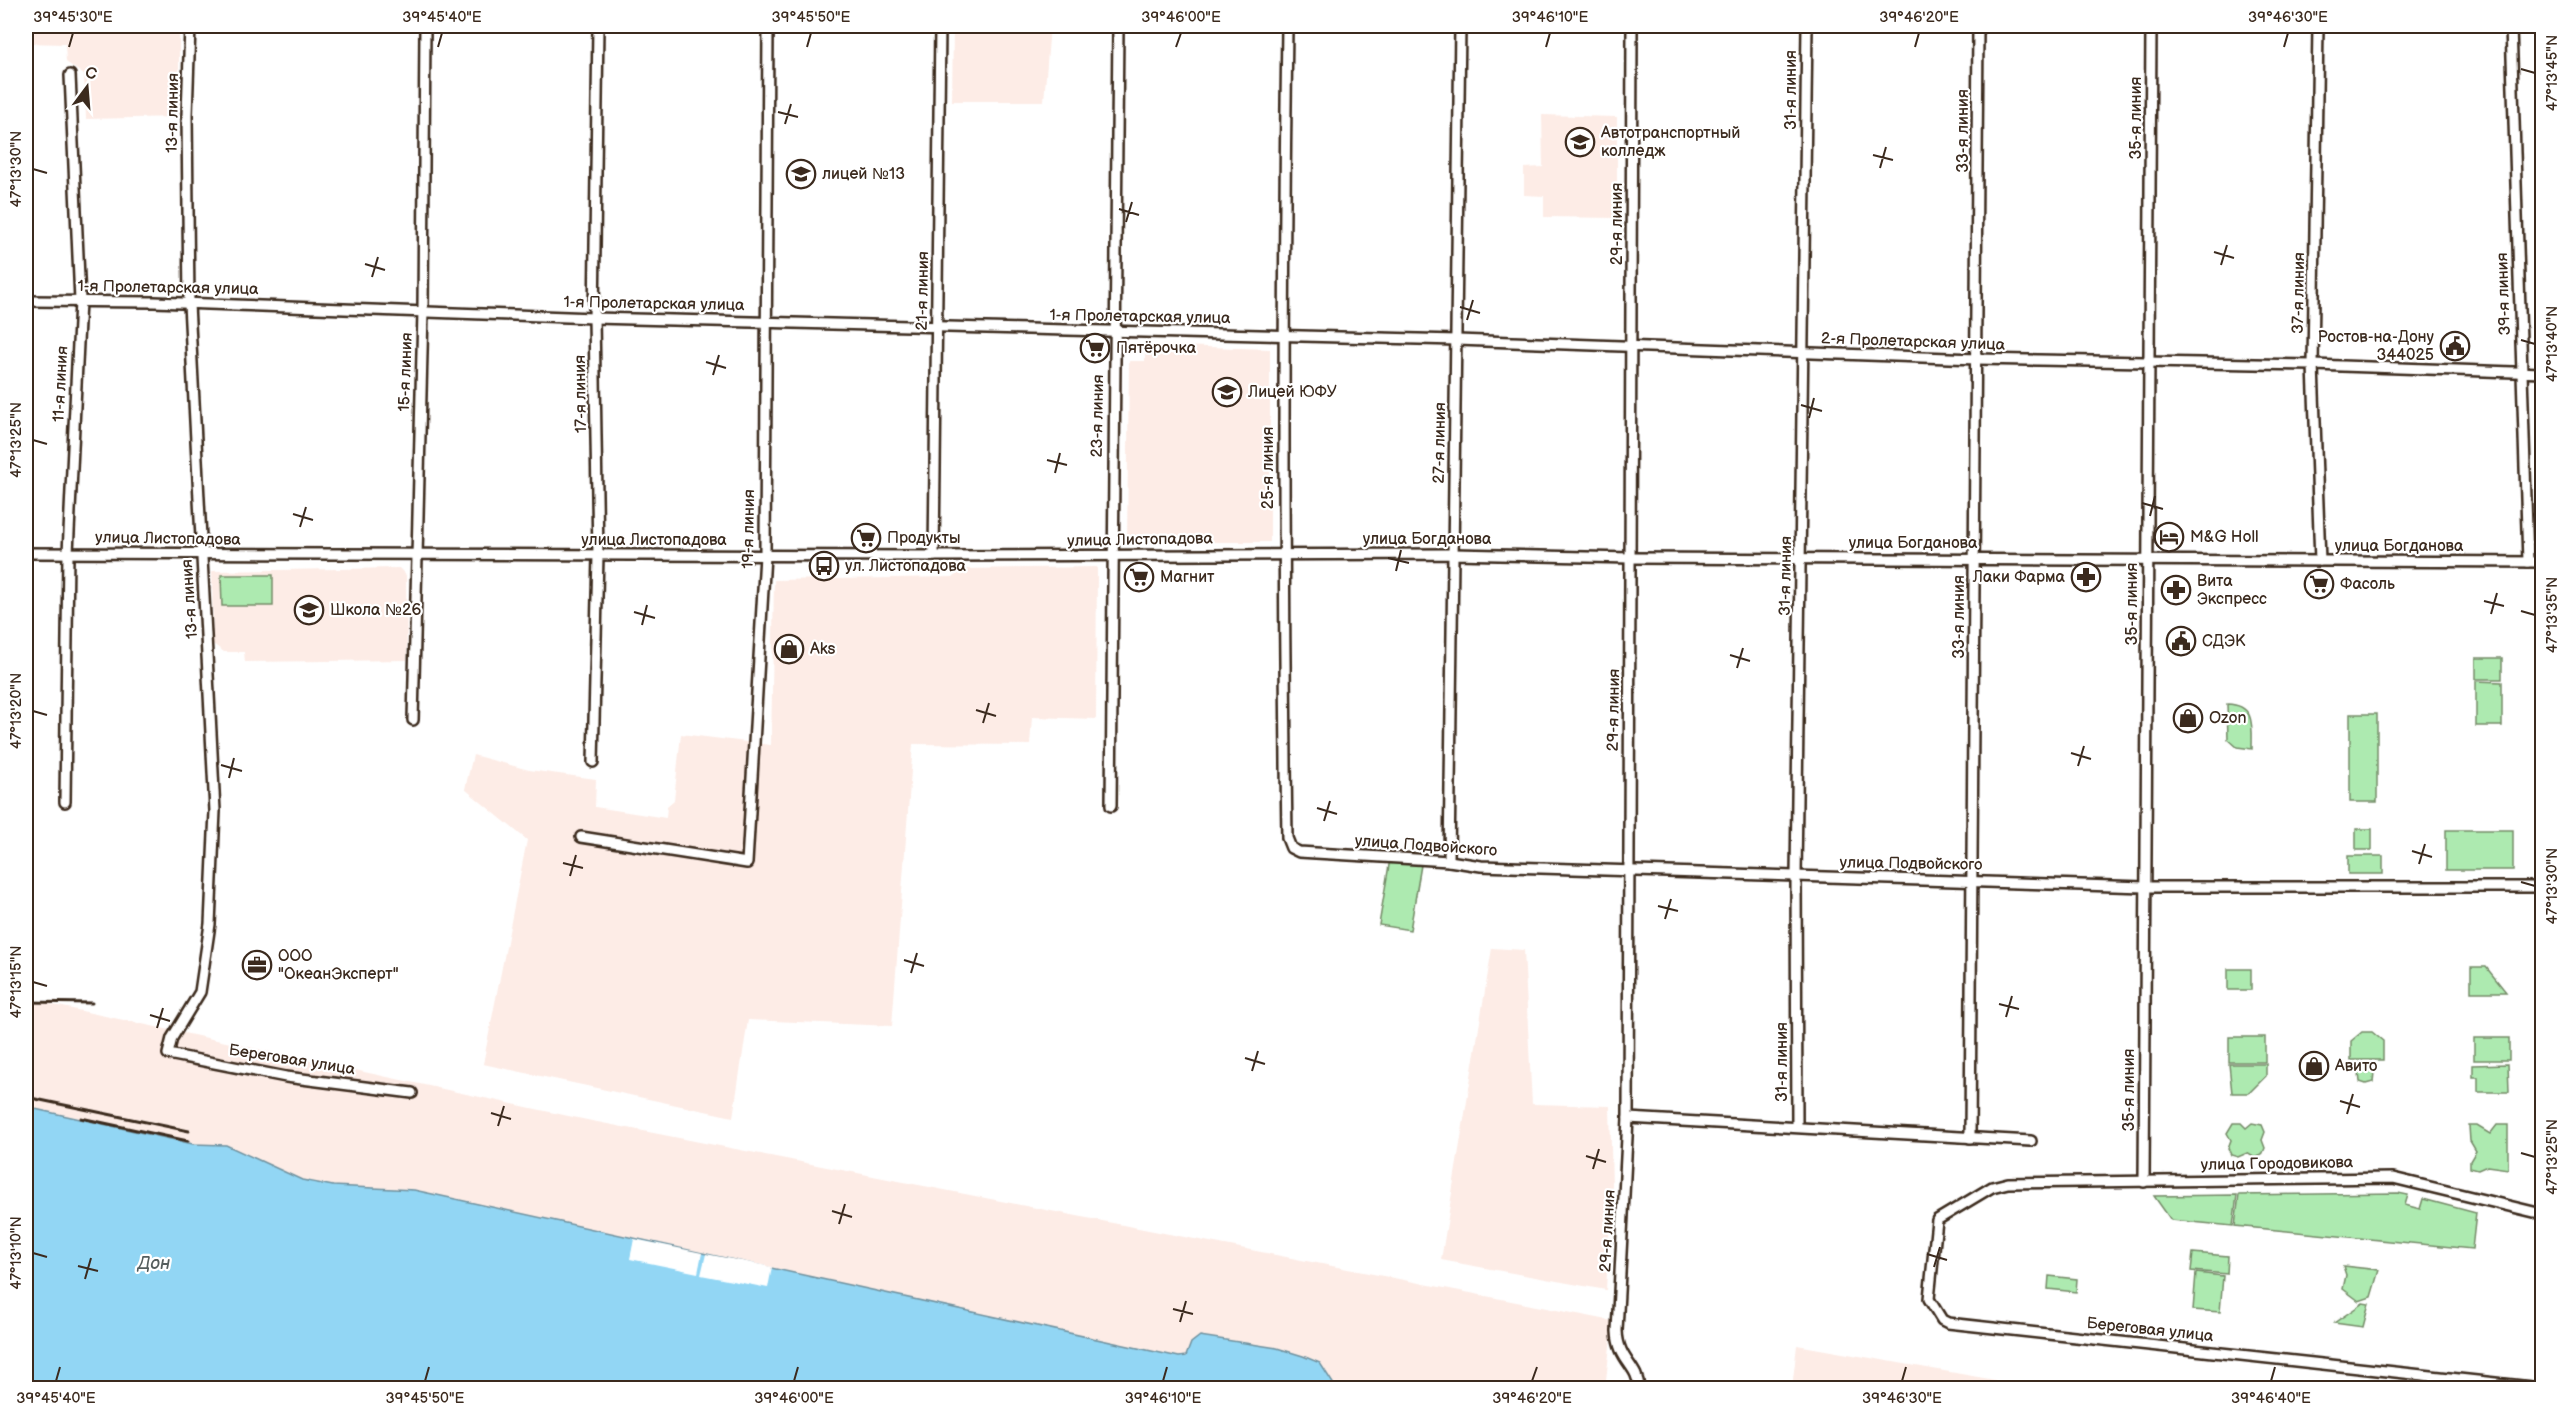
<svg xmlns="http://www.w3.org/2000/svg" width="2568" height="1414" font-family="'Balsamiq Sans',sans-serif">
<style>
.built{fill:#fdece6}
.green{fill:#adeab0;stroke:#748a67;stroke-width:1.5}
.water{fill:#92d6f4;stroke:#6f919e;stroke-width:1.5}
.pier{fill:#fff}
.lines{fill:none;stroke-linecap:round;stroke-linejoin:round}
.street-casing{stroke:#3b2a1e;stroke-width:14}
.street{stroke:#fff;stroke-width:9}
.rail{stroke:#3b2a1e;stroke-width:3}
.ticks{fill:none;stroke:#3b2a1e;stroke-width:2}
.labels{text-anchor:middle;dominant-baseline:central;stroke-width:4.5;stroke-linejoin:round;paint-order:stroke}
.street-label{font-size:16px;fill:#3b2a1e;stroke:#fff}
.poi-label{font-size:16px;fill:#3b2a1e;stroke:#fff;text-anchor:start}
.water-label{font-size:18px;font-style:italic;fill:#555e5e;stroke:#fff}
.neatline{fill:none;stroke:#3b2a1e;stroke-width:2}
.ticks-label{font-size:15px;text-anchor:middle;fill:#3b2a1e}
</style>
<rect width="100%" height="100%" fill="#fff"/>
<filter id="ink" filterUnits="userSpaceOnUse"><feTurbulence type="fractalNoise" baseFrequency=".0167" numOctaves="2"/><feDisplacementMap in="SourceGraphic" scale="12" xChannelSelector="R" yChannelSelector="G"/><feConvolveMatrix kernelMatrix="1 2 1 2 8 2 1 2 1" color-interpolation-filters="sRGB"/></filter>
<g filter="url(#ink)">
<g class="built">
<polygon points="26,26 179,26 179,117 86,119 84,75 66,62 65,44 26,43"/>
<polygon points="953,26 1050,26 1044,101 952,101"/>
<polygon points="1542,115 1617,117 1617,218 1544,217 1544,196 1524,195 1524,168 1543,167"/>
<polygon points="1145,345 1270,349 1270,542 1127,542 1129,361 1145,361"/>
<polygon points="1097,567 1096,719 1032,717 1030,745 913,744 892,1026 748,1020 733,1117 483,1064 527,840 465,789 473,755 529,770 596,779 595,807 666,818 667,806 674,800 681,734 771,745 774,580 953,577 963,569"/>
<polygon points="399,568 406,575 407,660 245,662 244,652 224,652 213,644 212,571"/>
<polygon points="1492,948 1524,950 1532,1104 1610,1106 1612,1187 1606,1290 1441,1260"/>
<polygon points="26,999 587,1120 1613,1321 1605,1388 1336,1388 1329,1378 1188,1353 1184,1358 1179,1357 1068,1335 414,1190 333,1186 302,1180 226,1145 193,1144 26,1107"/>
<polygon points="1797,1345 1995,1380 1995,1388 1792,1388"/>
</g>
<g class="green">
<polygon points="221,575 273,575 273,606 222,606"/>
<rect x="2476" y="658" width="26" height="21"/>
<polygon points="2476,681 2502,682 2502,726 2476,726"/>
<path d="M2227 704C2256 705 2252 726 2252 749L2237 747 2228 739Z"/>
<rect x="2350" y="714" width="27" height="88"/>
<rect x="2356" y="829" width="16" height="21"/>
<rect x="2446" y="830" width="67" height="40"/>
<rect x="2348" y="856" width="35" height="18"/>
<polygon points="1390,859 1421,865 1410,930 1379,925"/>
<polygon points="2471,967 2486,967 2506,992 2471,992"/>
<rect x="2228" y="969" width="23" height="21"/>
<polygon points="2362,1032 2372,1032 2383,1041 2383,1060 2351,1060 2351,1041"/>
<rect x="2229" y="1037" width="36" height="25"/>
<rect x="2474" y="1038" width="35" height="22"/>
<polygon points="2358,1063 2375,1063 2373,1082 2366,1084 2360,1082"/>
<polygon points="2229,1064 2266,1064 2266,1076 2249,1093 2232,1093"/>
<polygon points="2508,1064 2509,1092 2478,1092 2478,1077 2473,1077 2473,1065"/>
<polygon points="2233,1123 2241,1123 2246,1128 2252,1123 2262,1125 2265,1132 2262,1140 2265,1148 2262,1155 2255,1158 2247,1153 2238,1157 2231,1155 2228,1148 2231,1140 2227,1133"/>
<polygon points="2497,1125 2508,1125 2508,1169 2487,1166 2478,1170 2470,1168 2470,1161 2476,1151 2470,1141 2469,1126 2477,1126 2490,1134"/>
<polygon points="2398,1193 2408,1195 2405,1205 2420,1209 2423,1199 2476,1213 2472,1249 2235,1226 2239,1195"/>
<polygon points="2237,1195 2233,1226 2171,1220 2154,1196"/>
<polygon points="2193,1253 2228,1256 2227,1274 2191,1271"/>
<polygon points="2343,1266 2379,1270 2371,1297 2359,1301 2343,1289 2346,1275"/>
<polygon points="2196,1273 2223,1276 2220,1312 2193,1310"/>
<polygon points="2049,1276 2077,1279 2076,1292 2048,1289"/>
<polygon points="2363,1303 2369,1304 2363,1327 2334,1323"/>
</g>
<polygon class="water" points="26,1107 193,1144 226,1145 302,1180 333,1186 414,1190 1179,1357 1186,1356 1191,1343 1200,1336 1277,1348 1303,1356 1320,1363 1336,1388 26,1388"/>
<g class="pier">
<polygon points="634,1239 702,1253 698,1273 630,1259"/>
<polygon points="706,1254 772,1267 768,1288 701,1275"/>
</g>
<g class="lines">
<g class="street-casing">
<g id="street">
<polyline points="190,26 187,115 189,304 215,811 210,924 200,992 172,1038 168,1054 286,1077 412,1093"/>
<path d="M1287 26C1283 297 1283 567 1287 838L1291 848 1299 852 1449 861 1481 866 2145 887H2542"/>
<path d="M1632 26 1628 1118 1617 1331C1618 1361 1638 1365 1639 1388"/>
<polyline points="2318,26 2313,365 2320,561"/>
<polyline points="2511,26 2528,562"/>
<polyline points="26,301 154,302 594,318 1457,340 1977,359 2313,365 2542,373"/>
<polyline points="26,553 934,556 1454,554 1631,558 2542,562"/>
<polyline points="934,556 940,26"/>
<polyline points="413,720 423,311 425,26"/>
<polyline points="593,762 598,555 594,318 598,26"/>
<polyline points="65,802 68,553 80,301 70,75"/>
<polyline points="1111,806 1118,26"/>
<polyline points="581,837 747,863 765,555 768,26"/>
<polyline points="1449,861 1460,26"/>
<polyline points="1628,1118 2031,1141"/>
<polyline points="1797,1127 1796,876 1807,26"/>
<polyline points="1970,1138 1978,26"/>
<polyline points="2144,1182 2151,26"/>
<polyline points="2541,1388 1948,1323 1942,1320 1929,1299 1937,1220 1992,1187 2008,1183 2393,1178 2542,1214"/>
</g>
</g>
<use href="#street" class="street"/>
<g class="rail">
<polyline points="26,1002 92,1003"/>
<polyline points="26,1097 189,1131"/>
<polyline points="81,1118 188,1141"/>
</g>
</g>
</g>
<path class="ticks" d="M69 47 73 33M438 47 442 33M807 47 811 33M1176 47 1181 33M1546 47 1550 33M1915 47 1919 33M2284 47 2288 33M2521 69 2535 73M778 112 798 117M785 124 791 104M1873 155 1893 160M1880 168 1886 147M33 169 47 173M1119 209 1139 215M1126 222 1132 202M2214 252 2234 258M365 264 385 270M2221 265 2227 245M372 277 378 257M1460 307 1480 313M1467 320 1473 300M2521 340 2535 344M706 362 726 368M713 375 719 355M1801 405 1822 411M1809 418 1814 398M33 440 47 444M1047 460 1067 465M1055 473 1060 453M2142 503 2163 509M293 514 313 520M2150 516 2155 496M300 527 306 507M1388 558 1409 563M1396 571 1401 550M2484 601 2504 606M2521 611 2535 615M634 612 655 618M2491 614 2497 593M642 625 647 605M1730 655 1750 661M1737 668 1743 648M976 710 996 716M33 711 47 715M983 723 989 703M2071 753 2091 759M221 765 242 771M2078 766 2084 746M229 778 234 758M1317 808 1337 814M1324 821 1330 801M2412 851 2432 857M563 863 583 868M2419 864 2425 844M570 876 576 855M2521 882 2535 886M1658 906 1678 911M1665 919 1671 899M904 960 924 966M911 973 917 953M33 982 47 986M1999 1004 2019 1009M150 1015 170 1021M2006 1017 2012 996M157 1028 163 1008M1245 1058 1265 1064M1252 1071 1258 1051M2340 1101 2360 1107M491 1113 511 1119M2347 1114 2353 1094M498 1126 504 1106M2521 1153 2535 1157M1586 1156 1606 1162M1593 1169 1599 1149M832 1211 852 1217M839 1224 845 1204M33 1253 47 1257M1927 1254 1947 1260M78 1266 98 1271M1934 1267 1940 1247M85 1279 91 1258M1173 1309 1193 1314M1180 1322 1186 1301M56 1381 60 1367M425 1381 429 1367M794 1381 798 1367M1163 1381 1167 1367M1532 1381 1537 1367M1902 1381 1906 1367M2271 1381 2275 1367"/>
<defs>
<g id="university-ring" transform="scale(1.5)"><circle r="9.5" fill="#fff" stroke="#3b2a1e" stroke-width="1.5"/><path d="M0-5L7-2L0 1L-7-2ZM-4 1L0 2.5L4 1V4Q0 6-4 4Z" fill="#3b2a1e"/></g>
<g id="school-ring" transform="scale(1.5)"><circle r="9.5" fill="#fff" stroke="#3b2a1e" stroke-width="1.5"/><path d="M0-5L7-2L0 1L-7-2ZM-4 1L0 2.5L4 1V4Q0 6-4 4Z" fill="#3b2a1e"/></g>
<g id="civic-ring" transform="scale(1.5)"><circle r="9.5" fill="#fff" stroke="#3b2a1e" stroke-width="1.5"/><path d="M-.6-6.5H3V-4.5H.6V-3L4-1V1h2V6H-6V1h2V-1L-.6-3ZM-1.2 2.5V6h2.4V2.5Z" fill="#3b2a1e"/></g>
<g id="supermarket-ring" transform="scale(1.5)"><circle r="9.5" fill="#fff" stroke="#3b2a1e" stroke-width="1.5"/><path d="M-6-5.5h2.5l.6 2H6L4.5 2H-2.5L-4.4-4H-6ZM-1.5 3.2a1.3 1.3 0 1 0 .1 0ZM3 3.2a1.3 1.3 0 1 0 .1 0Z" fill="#3b2a1e"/></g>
<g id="hotel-ring" transform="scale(1.5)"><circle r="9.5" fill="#fff" stroke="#3b2a1e" stroke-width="1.5"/><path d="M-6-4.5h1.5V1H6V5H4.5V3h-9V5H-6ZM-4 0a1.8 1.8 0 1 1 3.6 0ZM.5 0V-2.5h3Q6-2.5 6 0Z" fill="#3b2a1e"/></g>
<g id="bus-ring" transform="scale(1.5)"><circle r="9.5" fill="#fff" stroke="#3b2a1e" stroke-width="1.5"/><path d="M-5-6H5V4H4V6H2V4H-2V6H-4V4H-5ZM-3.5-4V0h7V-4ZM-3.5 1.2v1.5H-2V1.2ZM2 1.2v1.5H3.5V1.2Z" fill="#3b2a1e"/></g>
<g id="pharmacy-ring" transform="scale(1.5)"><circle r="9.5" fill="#fff" stroke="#3b2a1e" stroke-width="1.5"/><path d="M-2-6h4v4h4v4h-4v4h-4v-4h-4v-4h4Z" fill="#3b2a1e"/></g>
<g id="shop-ring" transform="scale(1.5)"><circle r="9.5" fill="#fff" stroke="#3b2a1e" stroke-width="1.5"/><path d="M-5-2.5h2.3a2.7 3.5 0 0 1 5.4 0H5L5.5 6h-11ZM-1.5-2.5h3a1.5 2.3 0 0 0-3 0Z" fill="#3b2a1e"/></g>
<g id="office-ring" transform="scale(1.5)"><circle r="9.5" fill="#fff" stroke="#3b2a1e" stroke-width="1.5"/><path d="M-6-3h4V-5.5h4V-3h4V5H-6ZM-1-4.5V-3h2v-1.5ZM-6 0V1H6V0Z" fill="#3b2a1e"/></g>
</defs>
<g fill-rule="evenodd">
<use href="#university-ring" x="1580" y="142"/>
<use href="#school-ring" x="801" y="174"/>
<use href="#civic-ring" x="2455" y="346"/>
<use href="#supermarket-ring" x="1095" y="348"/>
<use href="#school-ring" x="1227" y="392"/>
<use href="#hotel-ring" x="2169" y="537"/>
<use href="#supermarket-ring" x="866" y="538"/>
<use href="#bus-ring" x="824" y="566"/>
<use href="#supermarket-ring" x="1139" y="577"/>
<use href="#pharmacy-ring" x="2086" y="577"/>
<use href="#supermarket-ring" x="2319" y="584"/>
<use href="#pharmacy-ring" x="2176" y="590"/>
<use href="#school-ring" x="309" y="610"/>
<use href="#civic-ring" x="2181" y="641"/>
<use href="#shop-ring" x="789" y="649"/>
<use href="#shop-ring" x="2188" y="718"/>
<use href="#office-ring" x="257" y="965"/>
<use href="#shop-ring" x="2314" y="1066"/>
</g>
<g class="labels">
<g class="street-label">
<text transform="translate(1791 90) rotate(-90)">31-я линия</text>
<text transform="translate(173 113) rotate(-89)">13-я линия</text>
<text transform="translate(2136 118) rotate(-90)">35-я линия</text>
<text transform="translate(1963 131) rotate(-90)">33-я линия</text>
<text transform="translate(1617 224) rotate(-90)">29-я линия</text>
<text transform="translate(168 288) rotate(1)">1-я Пролетарская улица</text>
<text transform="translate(923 291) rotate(-89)">21-я линия</text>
<text transform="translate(2299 293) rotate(-89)">37-я линия</text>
<text transform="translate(2504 294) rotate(-92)">39-я линия</text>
<text transform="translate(654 304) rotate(1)">1-я Пролетарская улица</text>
<text transform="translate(1140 317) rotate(1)">1-я Пролетарская улица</text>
<text transform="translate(1913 342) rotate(2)">2-я Пролетарская улица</text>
<text transform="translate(406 372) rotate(-88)">15-я линия</text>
<text transform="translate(61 384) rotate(-87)">11-я линия</text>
<text transform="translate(581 394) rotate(-91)">17-я линия</text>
<text transform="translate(1098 416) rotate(-89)">23-я линия</text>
<text transform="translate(1440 443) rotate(-89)">27-я линия</text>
<text transform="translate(1268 468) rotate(-90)">25-я линия</text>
<text transform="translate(749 529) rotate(-89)">19-я линия</text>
<text transform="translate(168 539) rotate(1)">улица Листопадова</text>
<text x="1427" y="539">улица Богданова</text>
<text x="654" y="540">улица Листопадова</text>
<text transform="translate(1140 540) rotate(-1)">улица Листопадова</text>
<text x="1913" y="543">улица Богданова</text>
<text x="2399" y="546">улица Богданова</text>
<text transform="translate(1786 576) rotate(-89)">31-я линия</text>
<text transform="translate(190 599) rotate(-94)">13-я линия</text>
<text transform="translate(2132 604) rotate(-90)">35-я линия</text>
<text transform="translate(1959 617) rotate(-90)">33-я линия</text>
<text transform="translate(1614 710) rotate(-89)">29-я линия</text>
<text transform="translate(1426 846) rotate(4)">улица Подвойского</text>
<text transform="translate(1911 864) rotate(1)">улица Подвойского</text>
<text transform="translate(292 1060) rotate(9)">Береговая улица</text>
<text transform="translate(1782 1062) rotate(-90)">31-я линия</text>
<text transform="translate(2129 1090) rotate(-90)">35-я линия</text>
<text transform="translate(2277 1164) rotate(-1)">улица Городовикова</text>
<text transform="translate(1608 1231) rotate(-87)">29-я линия</text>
<text transform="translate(2150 1330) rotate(6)">Береговая улица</text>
</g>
<g class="poi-label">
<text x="1601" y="133">Автотранспортный<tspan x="1601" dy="18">колледж</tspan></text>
<text x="822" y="174">лицей №13</text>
<text x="2434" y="337" text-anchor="end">Ростов-на-Дону<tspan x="2434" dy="18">344025</tspan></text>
<text x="1116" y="348">Пятёрочка</text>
<text x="1248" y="392">Лицей ЮФУ</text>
<text x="2190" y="537">M&amp;G Holl</text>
<text x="887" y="538">Продукты</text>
<text x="845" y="566">ул. Листопадова</text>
<text x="1160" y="577">Магнит</text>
<text x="2065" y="577" text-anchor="end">Лаки Фарма</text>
<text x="2197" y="581">Вита<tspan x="2197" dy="18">Экспресс</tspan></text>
<text x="2340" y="584">Фасоль</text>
<text x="330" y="610">Школа №26</text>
<text x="2202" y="641">СДЭК</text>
<text x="810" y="649">Aks</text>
<text x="2209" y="718">Ozon</text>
<text x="278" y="956">ООО<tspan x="278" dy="18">"ОкеанЭксперт"</tspan></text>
<text x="2335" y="1066">Авито</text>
</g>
<g class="water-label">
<text x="154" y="1263">Дон</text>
</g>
</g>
<rect width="2568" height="1414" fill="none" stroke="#fff" stroke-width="66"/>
<g transform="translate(87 87) rotate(16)" stroke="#ffffff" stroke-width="4.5" paint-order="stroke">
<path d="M0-4.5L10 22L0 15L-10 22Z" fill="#3b2a1e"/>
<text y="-9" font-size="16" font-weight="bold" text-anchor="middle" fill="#3b2a1e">С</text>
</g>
<rect x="33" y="33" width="2502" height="1348" class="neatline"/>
<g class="ticks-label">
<text x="73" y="22">39°45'30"E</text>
<text x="442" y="22">39°45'40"E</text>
<text x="811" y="22">39°45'50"E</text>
<text x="1181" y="22">39°46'00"E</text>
<text x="1550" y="22">39°46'10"E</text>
<text x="1919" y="22">39°46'20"E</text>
<text x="2288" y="22">39°46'30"E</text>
<text transform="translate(2552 73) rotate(-90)" y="5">47°13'45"N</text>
<text transform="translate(16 169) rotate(-90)" y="5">47°13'30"N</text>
<text transform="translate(2552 344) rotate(-90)" y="5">47°13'40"N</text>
<text transform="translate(16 440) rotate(-90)" y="5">47°13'25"N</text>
<text transform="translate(2552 615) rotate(-90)" y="5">47°13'35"N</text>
<text transform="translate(16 711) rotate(-90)" y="5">47°13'20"N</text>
<text transform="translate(2552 886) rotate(-90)" y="5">47°13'30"N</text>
<text transform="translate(16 982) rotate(-90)" y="5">47°13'15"N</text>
<text transform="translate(2552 1157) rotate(-90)" y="5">47°13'25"N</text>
<text transform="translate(16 1253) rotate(-90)" y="5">47°13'10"N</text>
<text x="56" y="1403">39°45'40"E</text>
<text x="425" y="1403">39°45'50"E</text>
<text x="794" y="1403">39°46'00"E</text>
<text x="1163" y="1403">39°46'10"E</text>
<text x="1532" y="1403">39°46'20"E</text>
<text x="1902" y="1403">39°46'30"E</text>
<text x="2271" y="1403">39°46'40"E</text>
</g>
</svg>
